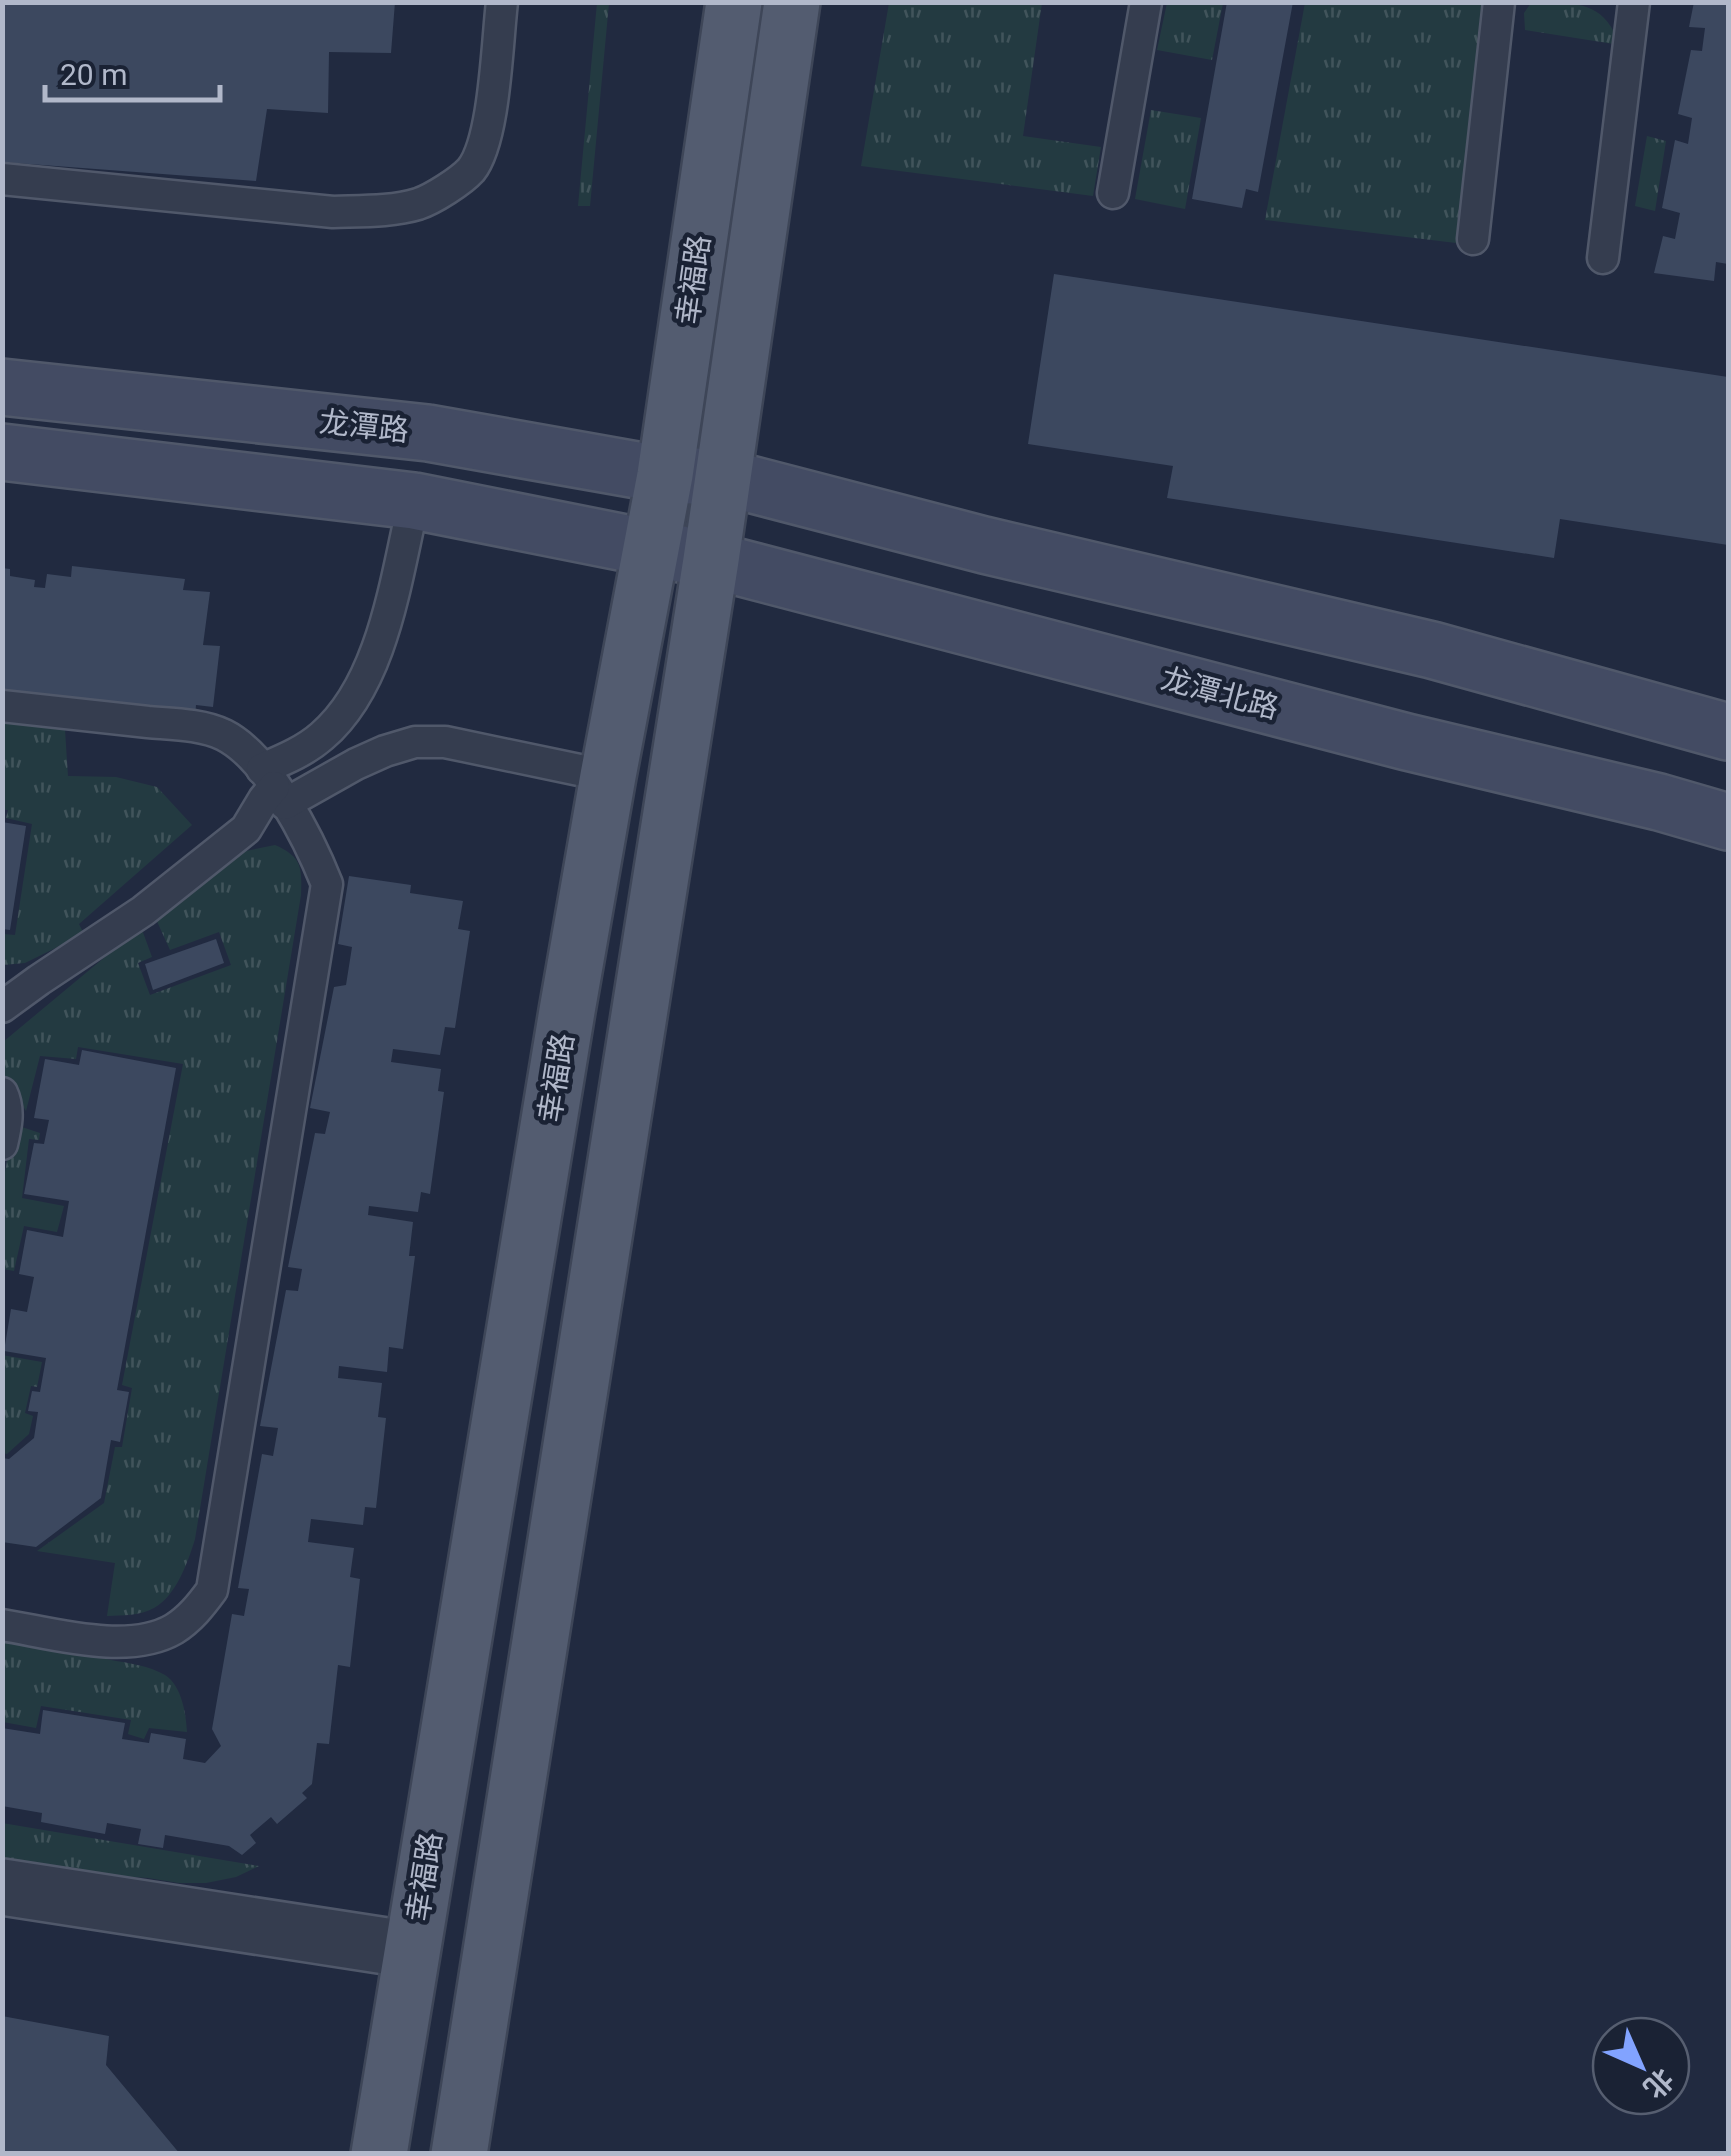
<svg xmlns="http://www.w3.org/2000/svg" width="1731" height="2156" font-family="Roboto,'Noto Sans SC',sans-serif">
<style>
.grass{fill:url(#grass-tufts)}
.building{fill:#3c485f}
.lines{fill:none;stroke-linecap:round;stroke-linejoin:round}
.lane-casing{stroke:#50586a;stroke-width:35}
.street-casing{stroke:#50586a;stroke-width:60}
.secondary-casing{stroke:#50586a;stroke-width:60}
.primary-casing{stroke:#3e4658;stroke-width:60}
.lane{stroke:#353d4f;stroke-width:30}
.street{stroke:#353d4f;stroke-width:55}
.secondary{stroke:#434b63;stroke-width:55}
.primary{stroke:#535c70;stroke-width:55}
.labels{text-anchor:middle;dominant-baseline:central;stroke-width:9;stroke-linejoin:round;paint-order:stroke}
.street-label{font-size:30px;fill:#b1b8ca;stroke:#1a2234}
</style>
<defs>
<pattern id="grass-tufts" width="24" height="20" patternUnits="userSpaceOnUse" patternTransform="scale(2.5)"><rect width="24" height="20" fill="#233a41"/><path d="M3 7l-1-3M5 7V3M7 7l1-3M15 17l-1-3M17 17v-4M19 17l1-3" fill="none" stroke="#41545b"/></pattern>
</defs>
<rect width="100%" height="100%" fill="#212a40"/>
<g class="grass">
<polygon points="597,3 609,3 590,206 578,206"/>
<polygon points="889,3 1042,3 1023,136 1101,147 1093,196 861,166"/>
<polygon points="1167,3 1223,3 1212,60 1157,50"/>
<polygon points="1305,3 1483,3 1486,14 1486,30 1456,243 1265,220"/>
<path d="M1531 3C1578 3 1603 0 1620 45L1525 30 1524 13Z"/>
<polygon points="1151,110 1201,118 1185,209 1135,199"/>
<polygon points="1647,136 1666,141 1655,211 1635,206"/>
<polygon points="3,721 65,730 68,776 116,777 157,787 192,825 79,924 84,934 25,963 3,965 3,934 15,935 32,824 6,818 8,810 3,809"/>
<path d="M275 845C302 857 302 867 301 895L195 1539C188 1562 176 1596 154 1608 140 1616 123 1615 107 1616L115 1563 37 1551 104 1503 115 1447H122L132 1388 122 1385 183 1064 78 1047 76 1059 40 1056 26 1111 3 1074V1042L141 927 152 957 138 963 150 995 231 965 219 932 170 950 155 917 246 851Z"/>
<polygon points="22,1127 40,1133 39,1140 29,1139 22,1198 64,1206 57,1232 24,1226 14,1271 3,1269 3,1184 11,1137 15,1131"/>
<polygon points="2,1355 42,1362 37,1387 31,1386 25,1413 33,1416 29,1434 7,1454 2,1453"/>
<path d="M3 1635C39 1643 75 1651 111 1660 128 1663 150 1666 165 1675 182 1686 186 1714 187 1732L149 1728 144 1739 128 1734 131 1720 41 1706 36 1728 3 1722Z"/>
<polygon points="2,1823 259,1866 236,1877 206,1883 179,1883 148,1878 17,1869 3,1867"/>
</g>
<g class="building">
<polygon points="2,2 395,2 391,53 329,52 328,113 267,109 256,181 2,162"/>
<polygon points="1227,2 1293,2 1258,192 1246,189 1242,208 1192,199"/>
<polygon points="1694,2 1728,2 1728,264 1716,262 1714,281 1654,273 1663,236 1675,239 1680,213 1662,208 1675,140 1688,144 1692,118 1678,114 1691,50 1702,51 1705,28 1689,27"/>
<polygon points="1054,274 1728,377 1728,545 1560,519 1554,558 1167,498 1173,466 1028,444"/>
<polygon points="72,566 185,579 183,590 210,592 203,645 220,646 213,707 196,705 195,717 2,698 2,568 10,569 10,576 35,580 34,587 45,588 47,574 71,577"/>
<polygon points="2,822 26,826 10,930 2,929"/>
<polygon points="349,876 411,885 410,893 463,901 458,929 470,931 455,1028 445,1027 440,1055 393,1049 391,1062 441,1069 438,1091 444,1092 430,1194 421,1192 418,1212 369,1206 368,1215 413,1222 409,1256 415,1256 403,1349 389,1347 387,1372 339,1366 338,1378 382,1383 378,1417 386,1418 376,1508 365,1507 363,1525 311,1519 308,1542 354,1548 350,1577 360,1579 350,1667 338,1665 329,1744 317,1743 312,1784 302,1793 307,1798 277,1824 271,1817 250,1835 256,1843 242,1855 229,1846 165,1835 163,1848 138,1844 141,1829 107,1823 105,1834 41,1822 42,1813 2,1806 2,1728 40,1734 43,1710 125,1723 122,1739 149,1743 151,1733 186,1739 183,1759 205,1763 221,1746 212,1729 232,1614 244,1616 249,1589 238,1588 262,1454 273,1456 278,1428 260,1426 286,1290 298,1291 302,1269 288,1267 315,1133 325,1134 330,1112 310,1108 334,987 346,985 352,947 338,944"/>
<polygon points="216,939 224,963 153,990 145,964"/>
<polygon points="82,1050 176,1068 117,1390 129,1392 120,1442 111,1440 101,1498 36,1547 2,1542 2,1458 9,1459 34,1438 38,1412 28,1411 32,1391 40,1392 46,1358 4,1351 11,1309 27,1312 34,1277 19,1274 27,1230 63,1237 69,1201 24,1194 34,1143 44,1144 49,1120 34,1118 45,1059 79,1065"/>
<polygon points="2,2016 109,2036 106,2065 180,2154 2,2154"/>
</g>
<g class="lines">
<g class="lane-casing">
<g id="lane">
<path d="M2 179 333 212C360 211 392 212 418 204 433 199 461 181 471 170 495 140 497 43 502 2"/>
<polyline points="1113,193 1146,2"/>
<polyline points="1473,239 1499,2"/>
<polyline points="1603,258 1634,2"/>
<path d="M2 706C51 711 99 717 148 722 171 724 202 724 224 735 268 757 309 839 327 884L212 1590C201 1605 190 1619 174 1629 128 1656 52 1633 2 1625"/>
<path d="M262 769C283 760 305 751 322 736 384 683 396 576 414 501"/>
<polyline points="285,804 356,764 385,751 415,742 445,742 608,776"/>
<polyline points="2,1007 39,980 143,911 246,829 264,799 274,787"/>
<path d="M2 1093C10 1110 6 1127 2 1144"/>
</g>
</g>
<g class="street-casing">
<polyline id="street" points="2,1887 412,1950"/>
</g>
<g class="secondary-casing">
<g id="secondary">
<polyline points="2,387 428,433 665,475 723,477 984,545 1432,650 1728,732"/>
<polyline points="2,452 414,501 711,560 1407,742 1659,802 1728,822"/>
</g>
</g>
<g class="primary-casing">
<g id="primary">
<polyline points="379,2154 567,1011 608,776 665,475 734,2"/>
<polyline points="459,2154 711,560 792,2"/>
</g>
</g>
<use href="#lane" class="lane"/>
<use href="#street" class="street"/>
<use href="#secondary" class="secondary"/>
<use href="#primary" class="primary"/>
</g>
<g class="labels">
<g class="street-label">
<text transform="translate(693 280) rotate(-82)">幸福路</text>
<text transform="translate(364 426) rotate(6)">龙潭路</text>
<text transform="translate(1220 693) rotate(15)">龙潭北路</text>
<text transform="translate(556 1078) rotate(-81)">幸福路</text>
<text transform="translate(424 1877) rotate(-81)">幸福路</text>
</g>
</g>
<rect width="1731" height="2156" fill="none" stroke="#b1b8ca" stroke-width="10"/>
<g transform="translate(1641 2066) rotate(135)"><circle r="48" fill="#1a2234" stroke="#565e70" stroke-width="2.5"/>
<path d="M0-8L18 38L0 25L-18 38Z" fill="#82a3ff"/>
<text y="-15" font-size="28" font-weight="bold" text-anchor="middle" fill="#b1b8ca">北</text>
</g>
<path d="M45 85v15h175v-15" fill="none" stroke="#b1b8ca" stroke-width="5"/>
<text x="60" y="85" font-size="30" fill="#b1b8ca" stroke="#1a2234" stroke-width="8" paint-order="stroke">20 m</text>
</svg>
